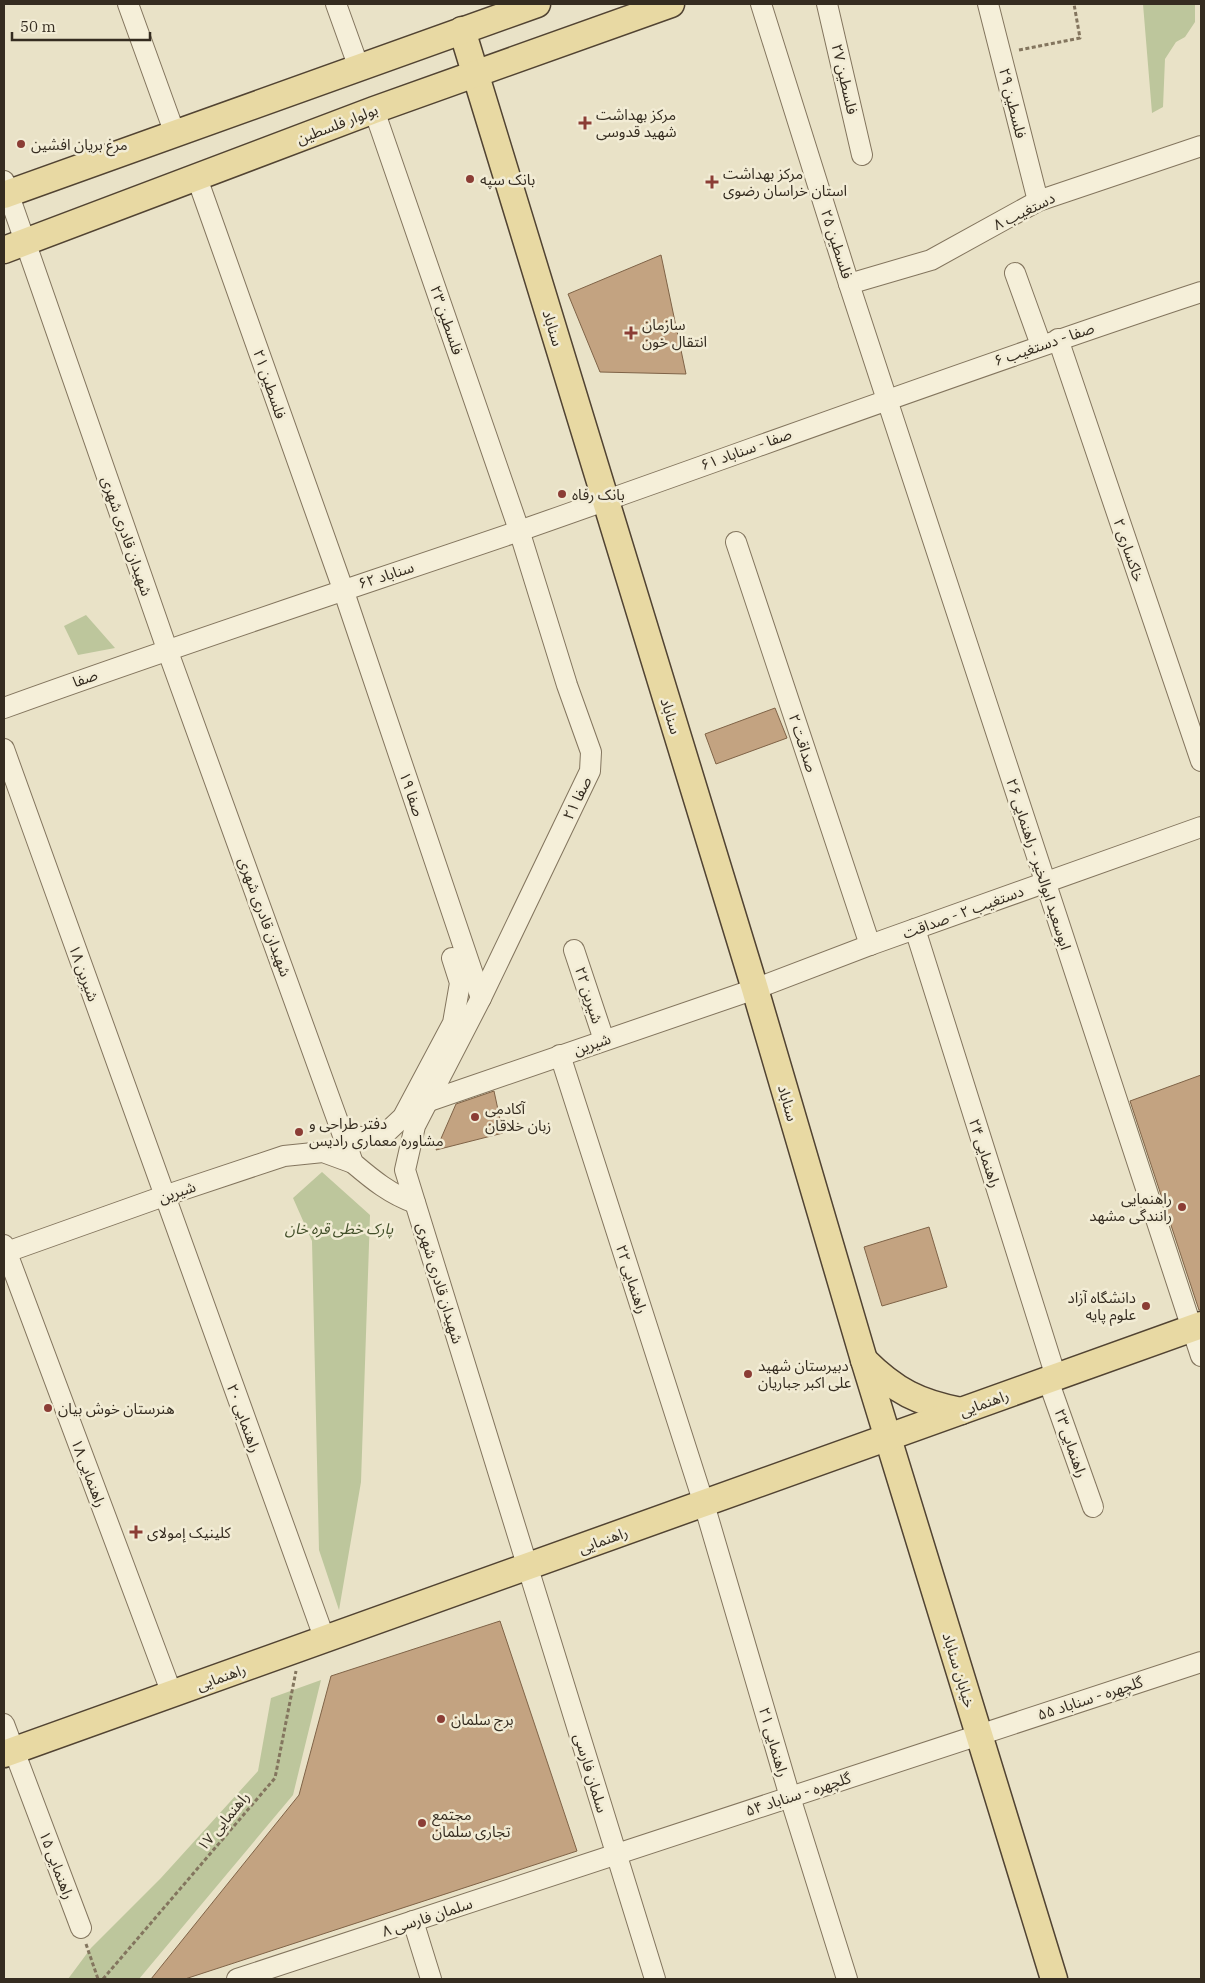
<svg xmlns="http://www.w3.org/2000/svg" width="1205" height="1983" font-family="'IBM Plex Serif','Noto Sans Arabic',serif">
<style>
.green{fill:#bdc69c}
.building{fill:#c3a381;stroke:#7f6347}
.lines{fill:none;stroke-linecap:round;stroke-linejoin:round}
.minor-casing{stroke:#83755e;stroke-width:22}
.major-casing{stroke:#514332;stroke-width:29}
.path{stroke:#83755e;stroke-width:3;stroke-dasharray:4 2.5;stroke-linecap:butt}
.minor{stroke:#f5efd9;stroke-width:20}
.major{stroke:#e8d9a3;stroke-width:26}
.poi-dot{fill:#8b3d35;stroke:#f2ecd5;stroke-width:2}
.labels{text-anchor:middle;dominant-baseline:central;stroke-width:5;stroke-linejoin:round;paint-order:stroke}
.street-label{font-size:15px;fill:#352c20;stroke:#f2ecd5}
.poi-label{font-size:15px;fill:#352c20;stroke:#f2ecd5;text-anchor:start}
.park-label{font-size:15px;font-style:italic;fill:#424f29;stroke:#f2ecd5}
</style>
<rect width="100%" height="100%" fill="#e9e2c7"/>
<g class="green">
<polygon points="1143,4 1195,4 1195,22 1185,37 1176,42 1165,59 1163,107 1152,113"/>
<polygon points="86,615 115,648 78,655 64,626"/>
<polygon points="322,1172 370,1215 361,1482 339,1610 319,1550 312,1241 293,1198"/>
<polygon points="321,1680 293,1795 139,1979 68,1979 91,1948 161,1878 258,1771 271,1698"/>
</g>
<g class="building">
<polygon points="661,255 686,374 600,372 568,294"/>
<polygon points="775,708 787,738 716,764 705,734"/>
<polygon points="1201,1075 1201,1310 1199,1310 1130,1101"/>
<polygon points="494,1091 503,1133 436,1150 456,1104"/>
<polygon points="929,1227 947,1287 882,1306 864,1247"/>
<polygon points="500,1621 577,1851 185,1979 151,1979 299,1795 331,1676"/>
</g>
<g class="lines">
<g class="minor-casing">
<g id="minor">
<polyline points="128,4 175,134"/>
<polyline points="336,4 359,68"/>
<polyline points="761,4 849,284 1201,1356"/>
<polyline points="827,4 862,155"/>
<polyline points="988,4 1038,201"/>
<polyline points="374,110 519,530 567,685 591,752 590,771 481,998 415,1126 405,1170 655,1979"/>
<polyline points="197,178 343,589 481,998"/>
<path d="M4 181 167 649 353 1163C373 1180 390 1194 415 1203"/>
<polyline points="1015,273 1041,345"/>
<polyline points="849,284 931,260 1038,201 1201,146"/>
<polyline points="1058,339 1201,761"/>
<polyline points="736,542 870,945"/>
<path d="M4 708C175 646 349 589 522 530 748 451 973 367 1201 292"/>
<polyline points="4,749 325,1640"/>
<polyline points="915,929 1056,1377"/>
<polyline points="574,950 604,1040"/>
<polyline points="560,1055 704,1504 790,1797 847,1979"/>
<polyline points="429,1101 755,989 870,945 1201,827"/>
<polyline points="344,1136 362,1137 386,1133 403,1117 453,1023 460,983 452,958"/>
<polyline points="4,1245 172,1694"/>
<polyline points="4,1253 164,1196 284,1156 323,1152 353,1163"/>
<polyline points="1048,1380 1093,1507"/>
<polyline points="4,1724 81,1928"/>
<polyline points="413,1921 431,1979"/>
<polyline points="237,1979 1201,1662"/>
</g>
</g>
<g class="major-casing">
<g id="major">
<polyline points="462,30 755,989 864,1360 1054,1979"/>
<polyline points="4,195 537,4"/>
<polyline points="4,250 374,110 671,4"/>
<path d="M864 1360C895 1391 919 1403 961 1411"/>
<polyline points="4,1754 1201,1325"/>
</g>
</g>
<g class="path">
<polyline points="1019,50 1080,38 1074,4"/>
<polyline points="86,1944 98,1979"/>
<polyline points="103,1979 275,1778 296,1671"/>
</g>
<use href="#minor" class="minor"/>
<use href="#major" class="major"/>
</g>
<g class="poi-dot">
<path d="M582.5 115.5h5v5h5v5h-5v5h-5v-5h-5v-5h5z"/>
<circle cx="21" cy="144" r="5"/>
<circle cx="470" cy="179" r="5"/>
<path d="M709.5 174.5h5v5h5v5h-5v5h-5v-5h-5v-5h5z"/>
<path d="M628.5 325.5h5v5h5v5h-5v5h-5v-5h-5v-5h5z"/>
<circle cx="562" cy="494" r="5"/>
<circle cx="475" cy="1117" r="5"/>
<circle cx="299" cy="1132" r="5"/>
<circle cx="1182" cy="1207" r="5"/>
<circle cx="1146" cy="1306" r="5"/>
<circle cx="748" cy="1374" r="5"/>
<circle cx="48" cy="1408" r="5"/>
<path d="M133.5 1524.5h5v5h5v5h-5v5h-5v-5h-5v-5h5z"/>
<circle cx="441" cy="1719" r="5"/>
<circle cx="422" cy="1823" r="5"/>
</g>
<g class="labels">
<g class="street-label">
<text transform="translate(845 79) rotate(77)">فلسطین ۲۷</text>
<text transform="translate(1013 103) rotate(76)">فلسطین ۲۹</text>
<text transform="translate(337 124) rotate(-21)">بولوار فلسطین</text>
<text transform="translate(1024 211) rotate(-26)">دستغیب ۸</text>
<text transform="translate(837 244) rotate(72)">فلسطین ۲۵</text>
<text transform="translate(447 320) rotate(71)">فلسطین ۲۳</text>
<text transform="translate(553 328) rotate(73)">سناباد</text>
<text transform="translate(1044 344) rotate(-19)">صفا - دستغیب ۶</text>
<text transform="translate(270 384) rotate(71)">فلسطین ۲۱</text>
<text transform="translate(746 449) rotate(-20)">صفا - سناباد ۶۱</text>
<text transform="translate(127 536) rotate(71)">شهیدان قادری شهری</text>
<text transform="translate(1129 550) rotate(71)">خاکساری ۲</text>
<text transform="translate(386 575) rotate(-18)">سناباد ۶۲</text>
<text transform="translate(85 678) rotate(-20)">صفا</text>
<text transform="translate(671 716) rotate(73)">سناباد</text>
<text transform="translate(803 743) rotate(72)">صداقت ۲</text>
<text transform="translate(412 794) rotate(71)">صفا ۱۹</text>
<text transform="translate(577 798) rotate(-64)">صفا ۲۱</text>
<text transform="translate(1039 864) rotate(72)">ابوسعید ابوالخیر - راهنمایی ۲۶</text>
<text transform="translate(963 912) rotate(-20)">دستغیب ۲ - صداقت</text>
<text transform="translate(265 917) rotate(70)">شهیدان قادری شهری</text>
<text transform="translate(84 973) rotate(70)">شیرین ۱۸</text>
<text transform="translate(589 995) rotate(72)">شیرین ۲۲</text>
<text transform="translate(592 1044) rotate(-19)">شیرین</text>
<text transform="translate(788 1103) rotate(74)">سناباد</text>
<text transform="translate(985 1153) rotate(72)">راهنمایی ۲۴</text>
<text transform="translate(177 1192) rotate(-19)">شیرین</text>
<text transform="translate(632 1279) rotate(72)">راهنمایی ۲۲</text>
<text transform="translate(440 1283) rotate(73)">شهیدان قادری شهری</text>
<text transform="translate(984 1403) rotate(-20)">راهنمایی</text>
<text transform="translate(244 1418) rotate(70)">راهنمایی ۲۰</text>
<text transform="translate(1071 1443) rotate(71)">راهنمایی ۲۳</text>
<text transform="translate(89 1473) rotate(69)">راهنمایی ۱۸</text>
<text transform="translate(603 1540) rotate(-20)">راهنمایی</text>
<text transform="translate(959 1670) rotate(73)">خیابان سناباد</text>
<text transform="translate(221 1677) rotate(-20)">راهنمایی</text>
<text transform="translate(1090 1698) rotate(-18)">گلچهره - سناباد ۵۵</text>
<text transform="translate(774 1742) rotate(74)">راهنمایی ۲۱</text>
<text transform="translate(591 1773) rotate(73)">سلمان فارسی</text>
<text transform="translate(798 1794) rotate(-18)">گلچهره - سناباد ۵۴</text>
<text transform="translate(223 1821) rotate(-50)">راهنمایی ۱۷</text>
<text transform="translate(57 1865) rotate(69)">راهنمایی ۱۵</text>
<text transform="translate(427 1917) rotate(-18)">سلمان فارسی ۸</text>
</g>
<g class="poi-label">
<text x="596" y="114">مرکز بهداشت<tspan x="596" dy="17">شهید قدوسی</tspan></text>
<text x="31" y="144">مرغ بریان افشین</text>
<text x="723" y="173">مرکز بهداشت<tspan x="723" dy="17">استان خراسان رضوی</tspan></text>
<text x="480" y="179">بانک سپه</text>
<text x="642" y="324">سازمان<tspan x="642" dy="17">انتقال خون</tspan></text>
<text x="572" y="494">بانک رفاه</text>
<text x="485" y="1108">آکادمی<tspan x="485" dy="17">زبان خلاقان</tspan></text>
<text x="309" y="1123">دفتر طراحی و<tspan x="309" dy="17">مشاوره معماری رادیس</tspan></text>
<text x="1172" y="1198" text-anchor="end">راهنمایی<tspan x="1172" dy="17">رانندگی مشهد</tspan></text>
<text x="1136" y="1297" text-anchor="end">دانشگاه آزاد<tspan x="1136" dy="17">علوم پایه</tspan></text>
<text x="758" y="1365">دبیرستان شهید<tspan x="758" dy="17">علی اکبر جباریان</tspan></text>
<text x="58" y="1408">هنرستان خوش بیان</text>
<text x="147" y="1532">کلینیک إمولای</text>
<text x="451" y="1719">برج سلمان</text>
<text x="432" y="1814">مجتمع<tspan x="432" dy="17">تجاری سلمان</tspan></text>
</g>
<g class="park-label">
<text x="339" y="1228">پارک خطی قره خان</text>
</g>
</g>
<rect width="1205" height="1983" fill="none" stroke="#352c20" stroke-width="10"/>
<path d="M12 32v8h138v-8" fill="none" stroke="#352c20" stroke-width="2.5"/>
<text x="20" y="32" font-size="15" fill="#352c20" stroke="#f2ecd5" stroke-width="4" paint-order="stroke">50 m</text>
</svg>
